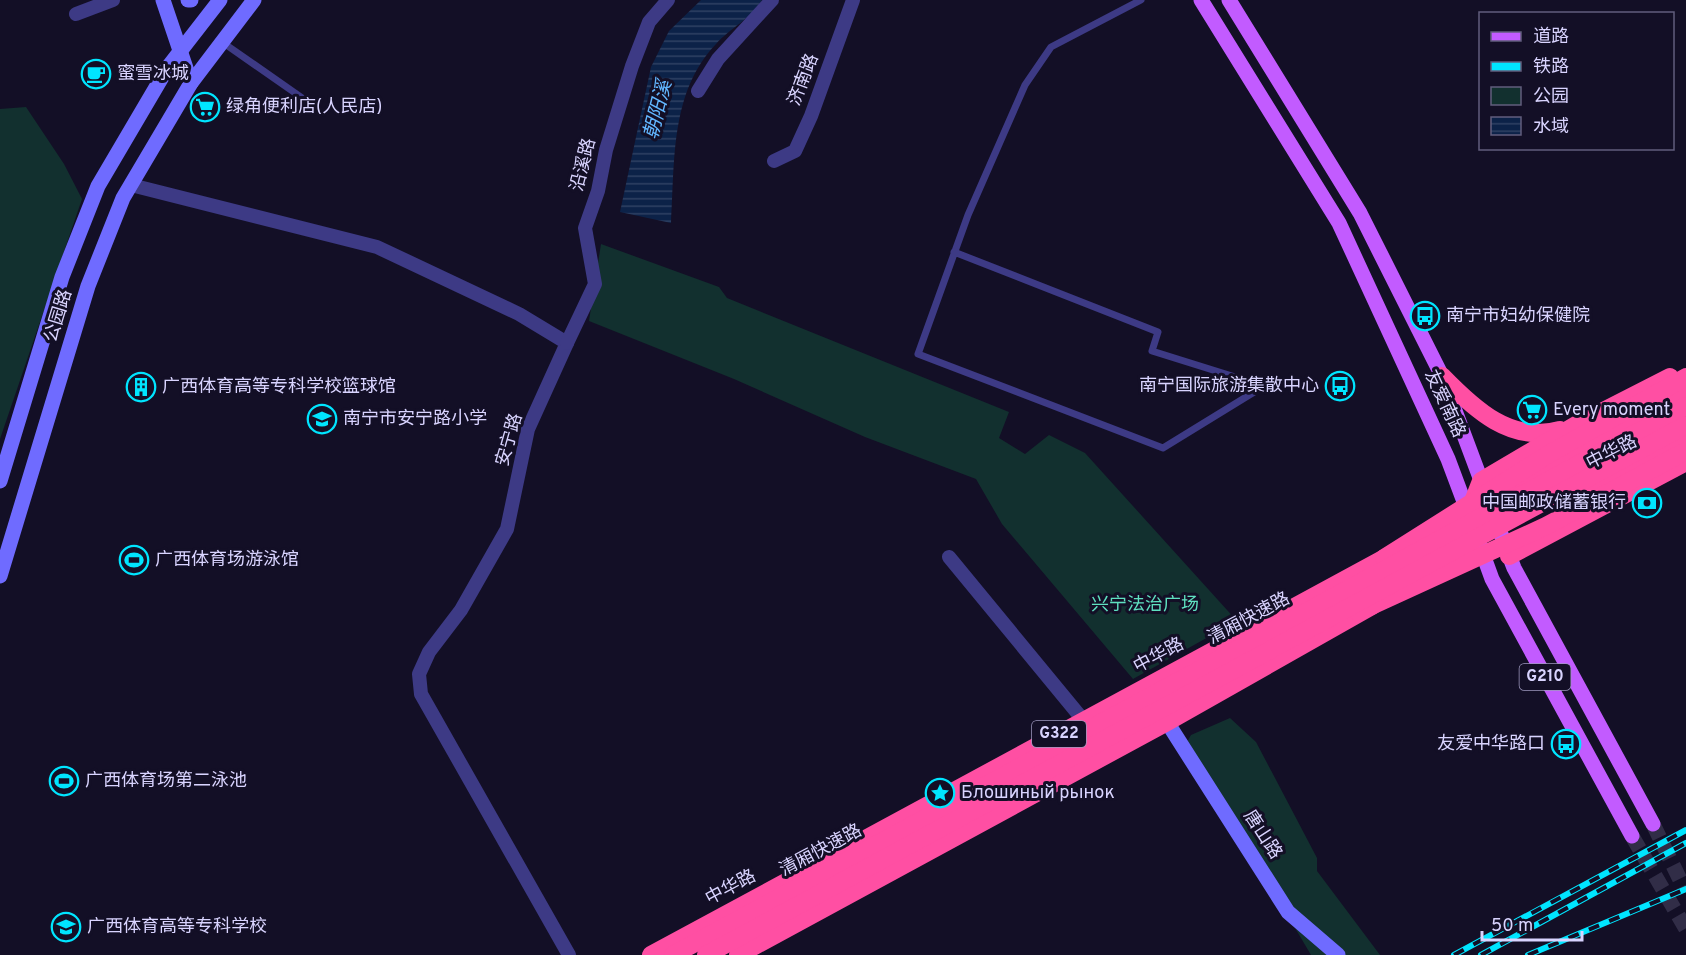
<svg xmlns="http://www.w3.org/2000/svg" width="1686" height="955" font-family="Overpass,'Noto Sans SC',sans-serif">
<style>
.park{fill:#12302f}
.water{fill:url(#water-rules)}
.lines{fill:none;stroke-linecap:round;stroke-linejoin:round}
.primary-tunnel{stroke:#312d47;stroke-width:15;stroke-dasharray:15 8;stroke-linecap:butt}
.lane{stroke:#3d3a85;stroke-width:7}
.street{stroke:#3d3a85;stroke-width:14}
.secondary{stroke:#6f6bff;stroke-width:15}
.primary{stroke:#c25bff;stroke-width:15}
.highway{stroke:#ff4fa3;stroke-width:18}
.rail-casing{stroke:#00e5ff;stroke-width:6}
.rail{stroke:#130f26;stroke-width:4;stroke-dasharray:11;stroke-linecap:butt}
.highway-bridge{stroke:#ff4fa3;stroke-width:18}
.labels{text-anchor:middle;dominant-baseline:central;stroke-width:6;stroke-linejoin:round;paint-order:stroke}
.shield{fill:#130f26;stroke:#9e99be;stroke-width:1.5}
.shield-label{font-size:16px;font-weight:bold;fill:#d9d4ff}
.poi-label{font-size:18px;fill:#d9d4ff;stroke:#130f26;text-anchor:start}
.street-label{font-size:18px;fill:#d9d4ff;stroke:#130f26}
.park-label{font-size:18px;fill:#5fe0c0;stroke:#130f26}
.water-label{font-size:20px;font-style:italic;fill:#62b6ff;stroke:#130f26}
</style>
<defs>
<pattern id="water-rules" width="6" height="5" patternUnits="userSpaceOnUse" patternTransform="scale(1.5)"><rect width="6" height="5" fill="#0c2248"/><path d="M0 2.5h6" fill="none" stroke="#2f4163"/></pattern>
</defs>
<rect width="100%" height="100%" fill="#130f26"/>
<g class="park">
<polygon points="26,107 64,164 82,199 0,439 0,109"/>
<polygon points="601,244 719,287 727,298 1009,412 999,438 1025,454 1049,435 1085,453 1237,621 1133,679 1002,524 976,479 865,437 734,379 589,321"/>
<polygon points="1230,718 1256,742 1317,858 1317,871 1380,955 1311,955 1190,750 1187,742 1191,735"/>
</g>
<path class="water" d="M701 0H762C751 19 730 28 716 44 670 92 675 161 671 223L620 212 651 67 669 31Z"/>
<g class="lines">
<g class="primary-tunnel">
<polyline points="1653,824 1686,892"/>
<polyline points="1632,836 1686,929"/>
</g>
<g class="lane">
<polyline points="222,42 308,102"/>
<polyline points="954,252 1158,332 1152,351 1264,386 1163,448 918,354 968,215 1025,85 1051,47 1141,0"/>
</g>
<g class="street">
<polyline points="76,14 113,0"/>
<polyline points="698,91 718,59 772,0"/>
<polyline points="774,161 795,151 811,116 853,0"/>
<polyline points="131,185 377,247 519,314 567,343 528,429 507,529 461,610 429,652 419,674 421,694 569,955"/>
<polyline points="567,343 595,284 585,228 598,191 606,150 632,66 649,22 668,0"/>
<polyline points="949,557 1084,721"/>
</g>
<g class="secondary">
<polyline points="163,0 191,83"/>
<polyline points="188,0 191,0"/>
<polyline points="0,481 62,277 98,186 168,67 220,0"/>
<polyline points="0,576 88,286 123,198 191,83 254,0"/>
<polyline points="1167,722 1288,912 1338,955"/>
</g>
<g class="primary">
<polyline points="1201,0 1339,223 1448,459 1469,515"/>
<polyline points="1229,0 1360,213 1442,376 1485,491"/>
<polyline points="1494,516 1514,568 1653,824"/>
<polyline points="1480,546 1492,579 1632,836"/>
</g>
<g class="highway">
<path d="M1442 376C1474 409 1511 444 1560 430"/>
<polyline points="1565,500 1686,439"/>
<polyline points="1470,509 1481,481 1576,425 1670,377"/>
<polyline points="1471,512 1686,392"/>
<polyline points="1509,556 1686,462"/>
<polyline points="651,955 1396,552"/>
<polyline points="738,955 1167,722 1372,606"/>
</g>
<g class="rail-casing">
<g id="rail">
<polyline points="1454,955 1686,830"/>
<polyline points="1481,955 1686,843"/>
<polyline points="1528,955 1686,889"/>
</g>
</g>
<use href="#rail" class="rail"/>
<g class="highway-bridge">
<polyline points="1384,558 1549,454 1686,377"/>
<polyline points="1358,612 1546,526 1686,451"/>
<polyline points="673,955 1686,406"/>
<polyline points="706,955 1686,425"/>
</g>
</g>
<defs>
<g id="cafe-ring" transform="scale(1.5)"><circle r="9.5" fill="#130f26" stroke="#00e5ff" stroke-width="1.5"/><path d="M-5.5-4.5H6V0H3Q3 3.5 0 3.5H-2.5Q-5.5 3.5-5.5 0ZM3-3.2v2h1.7v-2ZM-6 4.5H4V6H-6Z" fill="#00e5ff"/></g>
<g id="supermarket-ring" transform="scale(1.5)"><circle r="9.5" fill="#130f26" stroke="#00e5ff" stroke-width="1.5"/><path d="M-6-5.5h2.5l.6 2H6L4.5 2H-2.5L-4.4-4H-6ZM-1.5 3.2a1.3 1.3 0 1 0 .1 0ZM3 3.2a1.3 1.3 0 1 0 .1 0Z" fill="#00e5ff"/></g>
<g id="bus-ring" transform="scale(1.5)"><circle r="9.5" fill="#130f26" stroke="#00e5ff" stroke-width="1.5"/><path d="M-5-6H5V4H4V6H2V4H-2V6H-4V4H-5ZM-3.5-4V0h7V-4ZM-3.5 1.2v1.5H-2V1.2ZM2 1.2v1.5H3.5V1.2Z" fill="#00e5ff"/></g>
<g id="building-ring" transform="scale(1.5)"><circle r="9.5" fill="#130f26" stroke="#00e5ff" stroke-width="1.5"/><path d="M-4-6H4V6H1V3H-1V6H-4ZM-2.5-4.3h1.7v1.8h-1.7ZM.8-4.3h1.7v1.8H.8ZM-2.5-1h1.7V.8h-1.7ZM.8-1h1.7V.8H.8Z" fill="#00e5ff"/></g>
<g id="school-ring" transform="scale(1.5)"><circle r="9.5" fill="#130f26" stroke="#00e5ff" stroke-width="1.5"/><path d="M0-5L7-2L0 1L-7-2ZM-4 1L0 2.5L4 1V4Q0 6-4 4Z" fill="#00e5ff"/></g>
<g id="bank-ring" transform="scale(1.5)"><circle r="9.5" fill="#130f26" stroke="#00e5ff" stroke-width="1.5"/><path d="M-6-4H6V4H-6ZM0-2.3a2.3 2.3 0 1 0 0 4.6a2.3 2.3 0 1 0 0-4.6Z" fill="#00e5ff"/></g>
<g id="stadium-ring" transform="scale(1.5)"><circle r="9.5" fill="#130f26" stroke="#00e5ff" stroke-width="1.5"/><path d="M0-5a6.5 5 0 1 0 0 10a6.5 5 0 1 0 0-10ZM-3.5-1.8h7v3.6h-7Z" fill="#00e5ff"/></g>
<g id="sight-ring" transform="scale(1.5)"><circle r="9.5" fill="#130f26" stroke="#00e5ff" stroke-width="1.5"/><path d="M0-6L1.8-2.2L6-1.7L2.9 1.2L3.7 5.4L0 3.3L-3.7 5.4L-2.9 1.2L-6-1.7L-1.8-2.2Z" fill="#00e5ff"/></g>
<g id="university-ring" transform="scale(1.5)"><circle r="9.5" fill="#130f26" stroke="#00e5ff" stroke-width="1.5"/><path d="M0-5L7-2L0 1L-7-2ZM-4 1L0 2.5L4 1V4Q0 6-4 4Z" fill="#00e5ff"/></g>
</defs>
<g fill-rule="evenodd">
<use href="#cafe-ring" x="96" y="74"/>
<use href="#supermarket-ring" x="205" y="107"/>
<use href="#bus-ring" x="1425" y="316"/>
<use href="#bus-ring" x="1340" y="386"/>
<use href="#building-ring" x="141" y="387"/>
<use href="#supermarket-ring" x="1532" y="410"/>
<use href="#school-ring" x="322" y="419"/>
<use href="#bank-ring" x="1647" y="503"/>
<use href="#stadium-ring" x="134" y="560"/>
<use href="#bus-ring" x="1566" y="744"/>
<use href="#stadium-ring" x="64" y="781"/>
<use href="#sight-ring" x="940" y="793"/>
<use href="#university-ring" x="66" y="927"/>
</g>
<g class="labels">
<g class="shield">
<rect x="1519.5" y="664" width="51" height="26" rx="4.5"/>
<rect x="1032" y="721" width="54" height="26" rx="4.5"/>
</g>
<g class="shield-label">
<text x="1545" y="677">G210</text>
<text x="1059" y="734">G322</text>
</g>
<g class="poi-label">
<text x="117" y="74">蜜雪冰城</text>
<text x="226" y="107">绿角便利店(人民店)</text>
<text x="1446" y="316">南宁市妇幼保健院</text>
<text x="1319" y="386" text-anchor="end">南宁国际旅游集散中心</text>
<text x="162" y="387">广西体育高等专科学校篮球馆</text>
<text x="1553" y="410">Every moment</text>
<text x="343" y="419">南宁市安宁路小学</text>
<text x="1626" y="503" text-anchor="end">中国邮政储蓄银行</text>
<text x="155" y="560">广西体育场游泳馆</text>
<text x="1545" y="744" text-anchor="end">友爱中华路口</text>
<text x="85" y="781">广西体育场第二泳池</text>
<text x="961" y="793">Блошиный рынок</text>
<text x="87" y="927">广西体育高等专科学校</text>
</g>
<g class="street-label">
<text transform="translate(804 80) rotate(-69)">济南路</text>
<text transform="translate(584 165) rotate(-76)">沿溪路</text>
<text transform="translate(59 316) rotate(-73)">公园路</text>
<text transform="translate(1444 404) rotate(65)">友爱南路</text>
<text transform="translate(510 440) rotate(-74)">安宁路</text>
<text transform="translate(1612 453) rotate(-27)">中华路</text>
<text transform="translate(1249 619) rotate(-28)">清厢快速路</text>
<text transform="translate(1159 656) rotate(-28)">中华路</text>
<text transform="translate(1262 835) rotate(57)">唐山路</text>
<text transform="translate(821 851) rotate(-28)">清厢快速路</text>
<text transform="translate(731 888) rotate(-28)">中华路</text>
</g>
<g class="park-label">
<text x="1145" y="605">兴宁法治广场</text>
</g>
<g class="water-label">
<text transform="translate(659 110) rotate(-76)">朝阳溪</text>
</g>
</g>
<rect x="1479" y="12" width="195" height="138" fill="#130f26" stroke="#625e7d" stroke-width="1.5"/>
<rect x="1491" y="32" width="30" height="9" fill="#c25bff" stroke="#625e7d" stroke-width="1.5"/>
<text x="1533" y="42" font-size="18" fill="#d9d4ff">道路</text>
<rect x="1491" y="62" width="30" height="9" fill="#00e5ff" stroke="#625e7d" stroke-width="1.5"/>
<text x="1533" y="72" font-size="18" fill="#d9d4ff">铁路</text>
<rect x="1491" y="87" width="30" height="18" fill="#12302f" stroke="#625e7d" stroke-width="1.5"/>
<text x="1533" y="102" font-size="18" fill="#d9d4ff">公园</text>
<rect x="1491" y="117" width="30" height="18" fill="url(#water-rules)" stroke="#625e7d" stroke-width="1.5"/>
<text x="1533" y="132" font-size="18" fill="#d9d4ff">水域</text>
<path d="M1482 931v9h100v-9" fill="none" stroke="#d9d4ff" stroke-width="3"/>
<text x="1491" y="931" font-size="18" fill="#d9d4ff" stroke="#130f26" stroke-width="4.5" paint-order="stroke">50 m</text>
</svg>
